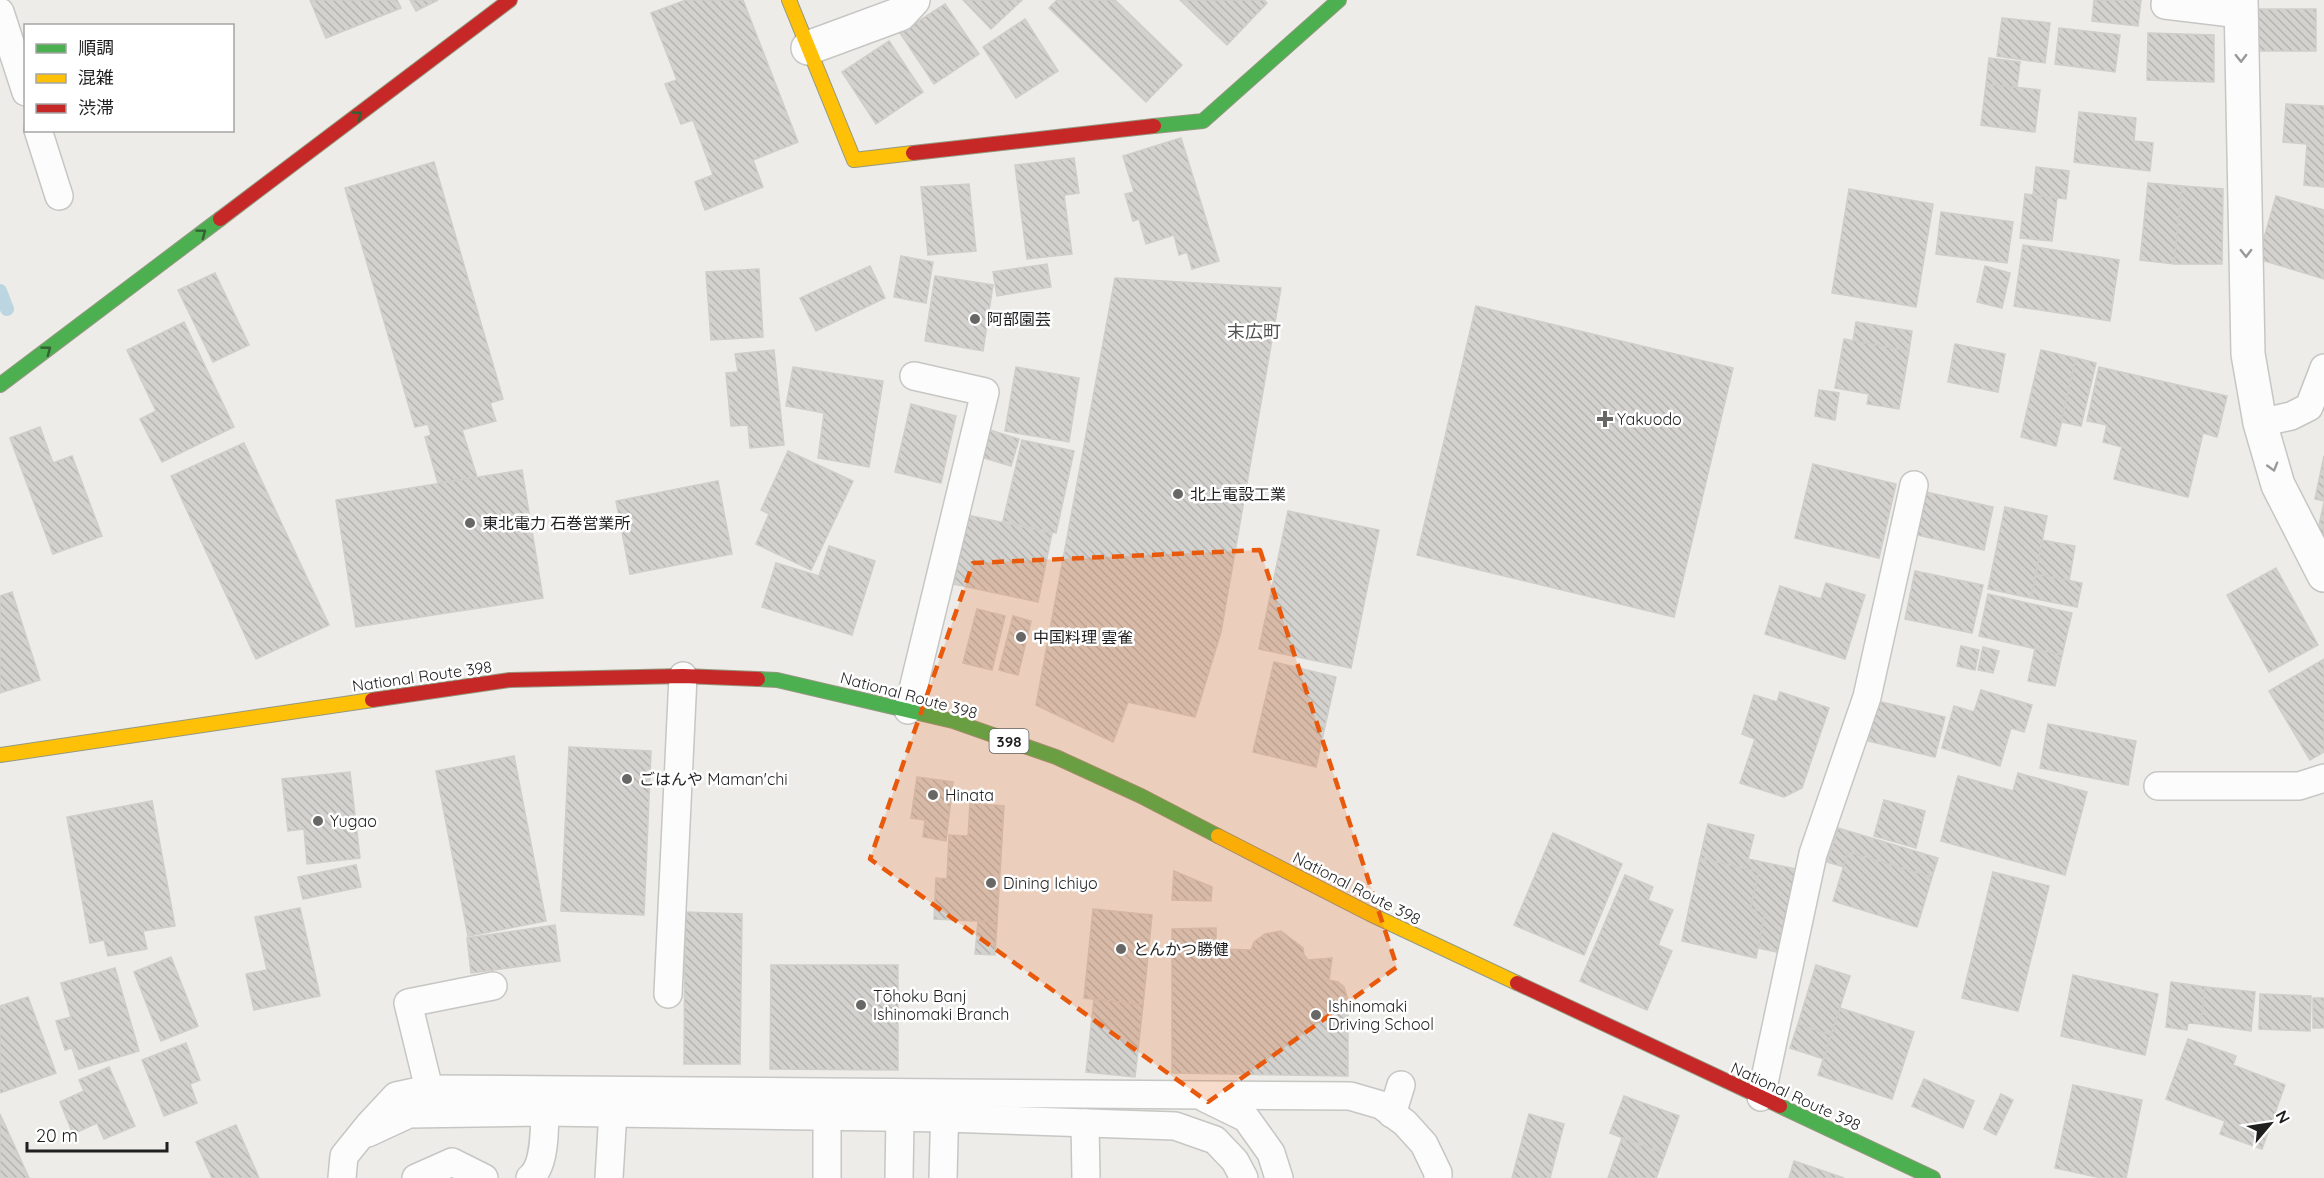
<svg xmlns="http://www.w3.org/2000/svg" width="2324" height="1178" font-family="Quicksand,'Noto Sans JP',sans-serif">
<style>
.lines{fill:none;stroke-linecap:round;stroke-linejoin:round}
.stream{stroke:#bbd6e1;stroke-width:14}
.building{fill:url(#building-back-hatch);stroke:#d0cec9;stroke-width:1.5}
.lane-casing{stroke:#c6c6c4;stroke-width:30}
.street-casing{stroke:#c6c6c4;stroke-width:36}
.fast-casing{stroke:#94987f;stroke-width:16}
.slow-casing{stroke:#94987f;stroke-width:16}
.jam-casing{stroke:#94987f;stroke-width:16}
.lane{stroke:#fcfcfc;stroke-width:27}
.street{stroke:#fcfcfc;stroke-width:33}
.fast{stroke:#4caf50;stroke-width:14}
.slow{stroke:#ffc107;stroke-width:14}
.jam{stroke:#c62828;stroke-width:14}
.oneway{stroke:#999}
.oneway2{stroke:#336035}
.marked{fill:#e8590c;fill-opacity:0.2;stroke:#e8590c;stroke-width:4.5;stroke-dasharray:12 8;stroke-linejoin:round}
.poi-dot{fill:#676765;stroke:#fff;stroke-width:2}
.labels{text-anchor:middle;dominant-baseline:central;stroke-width:5;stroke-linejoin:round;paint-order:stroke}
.shield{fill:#fff;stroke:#626262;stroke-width:1.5}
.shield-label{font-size:15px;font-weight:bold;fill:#1f1f1f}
.poi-label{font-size:16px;fill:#1f1f1f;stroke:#fff;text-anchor:start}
.street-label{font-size:16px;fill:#1f1f1f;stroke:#fff}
.neighbourhood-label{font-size:18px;fill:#525252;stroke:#fff}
</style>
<defs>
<pattern id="building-back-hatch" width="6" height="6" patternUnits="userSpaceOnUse" patternTransform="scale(1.5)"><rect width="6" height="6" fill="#d4d2cf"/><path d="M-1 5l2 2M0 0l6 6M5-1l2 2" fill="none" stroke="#b6b4b1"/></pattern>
</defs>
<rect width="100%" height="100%" fill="#edece8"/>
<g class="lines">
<polyline class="stream" points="0,291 7,309"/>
</g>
<g class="building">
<polygon points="310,0 397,0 401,8 326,38"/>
<polygon points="410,0 438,0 416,11"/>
<polygon points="686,0 743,0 798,142 753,160 763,187 705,210 695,182 713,175 693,120 681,124 665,84 677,80 651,13"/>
<polygon points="963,0 1022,0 991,29"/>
<polygon points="1057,0 1115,0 1182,65 1146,102 1049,8"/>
<polygon points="1180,0 1264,0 1267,3 1227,45"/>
<polygon points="2094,0 2141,0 2138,26 2092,21"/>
<polygon points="945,4 979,54 934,84 900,33"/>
<rect x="2257" y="9" width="59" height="42"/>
<polygon points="2002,18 2050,23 2045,63 1997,56"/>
<polygon points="1025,19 1058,71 1016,98 983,47"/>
<polygon points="2059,28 2120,35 2115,72 2055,64"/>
<polygon points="2148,33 2214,35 2214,82 2147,80"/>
<polygon points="889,41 923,92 876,124 842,72"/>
<polygon points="1989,58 2020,62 2017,88 1986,84"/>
<polygon points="1986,84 2040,90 2035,132 1981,125"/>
<polygon points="2286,104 2324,106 2324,187 2304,185 2307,144 2283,142"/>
<polygon points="2079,112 2136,118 2134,141 2153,143 2150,171 2074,162"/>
<polygon points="1181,138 1219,261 1192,269 1187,252 1179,255 1174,235 1146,244 1139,219 1133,221 1125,194 1134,192 1123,156"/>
<polygon points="1074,158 1079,193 1064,195 1072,254 1027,259 1015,165"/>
<polygon points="434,162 503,399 490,403 496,421 462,430 477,477 438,483 425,437 431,435 428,424 415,427 345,188"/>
<polygon points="2036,167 2069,171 2066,199 2033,195"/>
<polygon points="2148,183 2182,186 2174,264 2140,260"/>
<polygon points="969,184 976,251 928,255 921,187"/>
<polygon points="2182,186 2223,189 2222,264 2174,264"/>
<polygon points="1849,189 1933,204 1916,307 1832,293"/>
<polygon points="2025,194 2057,198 2052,241 2020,238"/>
<polygon points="2276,196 2324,210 2324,279 2258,259"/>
<polygon points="1941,212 2013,222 2007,263 1936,254"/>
<polygon points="2023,245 2119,260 2110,321 2014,306"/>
<polygon points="901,256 933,262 926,303 894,297"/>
<polygon points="1047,264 1051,287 997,296 993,272"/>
<polygon points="870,266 885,298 816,331 800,298"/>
<polygon points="1985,266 2010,273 2002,308 1977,302"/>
<polygon points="759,269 763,337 711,340 706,272"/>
<polygon points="215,273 249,345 213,362 178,290"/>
<polygon points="935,276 993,285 983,351 925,341"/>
<polygon points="1115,278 1281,288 1221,632 1195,717 1128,702 1113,742 1036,705"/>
<polygon points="1476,306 1733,368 1674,617 1417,555"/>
<polygon points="184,322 234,427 162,462 140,419 156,411 127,350"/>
<polygon points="1856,322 1912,331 1909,351 1853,341"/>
<polygon points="1844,339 1909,351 1899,409 1867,404 1869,394 1835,388"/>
<polygon points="1955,344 2005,354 1998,392 1948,382"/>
<polygon points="774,350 784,445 750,448 748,425 731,426 726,373 738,372 735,354"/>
<polygon points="2041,350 2076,358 2056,446 2021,437"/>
<polygon points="2076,358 2096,363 2081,426 2061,422"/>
<polygon points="793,367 883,381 869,467 818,458 824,413 786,406"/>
<polygon points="1016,367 1079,378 1069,442 1005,431"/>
<polygon points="2099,367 2227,396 2217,437 2203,433 2188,497 2114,479 2122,447 2103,442 2107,425 2087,421"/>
<polygon points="1819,390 1839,393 1835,420 1815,416"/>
<polygon points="911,404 956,416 941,483 895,472"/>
<polygon points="40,427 53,463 72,456 102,536 53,554 10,438"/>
<polygon points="990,430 1019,439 1011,466 981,457"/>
<polygon points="1022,440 1074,451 1056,533 1003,521"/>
<polygon points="244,443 329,625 256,659 171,476"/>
<polygon points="788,451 853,481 811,570 756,544 769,514 761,510"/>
<polygon points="2324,456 2324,501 2315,499"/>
<polygon points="1813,464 1896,484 1879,558 1795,538"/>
<polygon points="522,470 543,598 356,627 336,500"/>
<polygon points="718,481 732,554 630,574 616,501"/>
<polygon points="1926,492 1993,507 1984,550 1917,535"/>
<polygon points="2324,502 2324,545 2315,544"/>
<polygon points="2005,507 2047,516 2031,598 1988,589"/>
<polygon points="1288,511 1379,530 1351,668 1259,649"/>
<polygon points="967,515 1052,533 1038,602 953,584"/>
<polygon points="2042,540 2075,546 2069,581 2036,574"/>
<polygon points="829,546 875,561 852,635 762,607 776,563 819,576"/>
<polygon points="2276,568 2318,645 2269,672 2227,595"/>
<polygon points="1915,571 1983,585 1972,633 1905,619"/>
<polygon points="2036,574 2082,583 2077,607 2031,598"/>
<polygon points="1826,583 1865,595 1845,659 1765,634 1780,586 1821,599"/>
<polygon points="12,592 40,680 0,693 0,596"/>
<polygon points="1988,594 2072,613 2062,655 1979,636"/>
<polygon points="977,609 1005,616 992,670 963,663"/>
<polygon points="1013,616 1031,621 1018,675 999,670"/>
<polygon points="1961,646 1979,650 1975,670 1957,666"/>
<polygon points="1983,647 1999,651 1993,673 1978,670"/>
<polygon points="2035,649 2062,655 2055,686 2028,681"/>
<polygon points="2324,659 2324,752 2310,760 2269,691"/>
<polygon points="1274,662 1336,677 1316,767 1253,752"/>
<polygon points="1981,690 2032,705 2024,732 2011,728 2000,766 1942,748 1954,706 1974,712"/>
<polygon points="1780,692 1829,708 1802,788 1784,797 1740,783 1755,739 1742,734 1754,695 1777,702"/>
<polygon points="1877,701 1945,717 1935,757 1868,741"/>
<polygon points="2048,724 2136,741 2128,785 2040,768"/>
<polygon points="569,747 651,751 644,915 561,911"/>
<polygon points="514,756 546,921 468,936 436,771"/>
<polygon points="350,772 360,858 307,864 304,829 288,831 282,779"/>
<polygon points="2018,773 2087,792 2065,875 1941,841 1958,776 2013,791"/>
<polygon points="917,777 953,782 946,841 923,837 925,820 911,818"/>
<polygon points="1884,800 1925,811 1916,848 1874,836"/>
<polygon points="152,801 175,926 143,931 147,949 108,956 104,940 90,943 67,817"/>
<polygon points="970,803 1004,806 997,922 934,919 936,878 947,879 949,835 968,836"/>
<polygon points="1708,824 1754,835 1748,859 1796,869 1777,952 1758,948 1765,912 1750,909 1759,872 1700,858"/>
<polygon points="1838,828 1938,858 1932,877 1848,852 1844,867 1827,862"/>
<polygon points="1553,833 1622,864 1584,955 1514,925"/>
<polygon points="1848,852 1932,877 1917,927 1833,901"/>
<polygon points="1700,858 1759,872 1750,909 1765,912 1756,958 1682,941"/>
<polygon points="356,865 361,887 303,899 298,877"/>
<polygon points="1174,871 1212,887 1211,901 1172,900"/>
<polygon points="1993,872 2049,886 2018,1011 1962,998"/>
<polygon points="1625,875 1653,887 1648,900 1673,910 1658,945 1672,951 1647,1010 1580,981"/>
<polygon points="300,908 320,996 254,1010 246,974 267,970 255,917"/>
<polygon points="1093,909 1152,915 1143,1005 1084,998"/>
<polygon points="685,912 742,914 740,1064 684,1064"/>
<polygon points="978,921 997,922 995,955 975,954"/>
<polygon points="555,925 560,961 471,973 467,938"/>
<polygon points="1216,928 1216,949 1251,950 1254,942 1265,934 1281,931 1303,948 1304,955 1308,960 1332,958 1329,980 1338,982 1344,987 1348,1000 1348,1076 1172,1073 1172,929"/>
<polygon points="171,957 198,1026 161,1041 134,972"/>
<polygon points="771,965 898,965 898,1070 770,1069"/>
<polygon points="1816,965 1850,976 1831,1035 1798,1024"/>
<polygon points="115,968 139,1051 79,1069 72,1048 65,1050 56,1021 71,1017 61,983"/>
<polygon points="2073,975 2158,994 2145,1055 2061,1036"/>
<polygon points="2171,982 2205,987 2201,1024 2188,1023 2187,1030 2166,1027"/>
<polygon points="2205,987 2255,992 2251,1031 2201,1024"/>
<polygon points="2260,994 2311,996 2310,1031 2259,1029"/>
<polygon points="28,997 56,1073 0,1093 0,1006"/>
<rect x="2313" y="998" width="11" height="30"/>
<polygon points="1094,999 1143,1005 1135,1077 1086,1072"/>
<polygon points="1840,1008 1914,1032 1892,1099 1818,1075"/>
<polygon points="1798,1024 1831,1035 1824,1059 1790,1048"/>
<polygon points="2188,1039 2236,1056 2233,1065 2285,1085 2262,1149 2220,1134 2225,1121 2166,1099"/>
<polygon points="186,1043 200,1080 190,1084 197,1103 164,1116 142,1060"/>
<polygon points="109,1067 135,1126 104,1139 97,1123 73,1134 60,1102 84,1091 79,1080"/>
<polygon points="1924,1079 1974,1101 1963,1128 1912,1106"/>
<polygon points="2073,1085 2142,1100 2126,1178 2101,1178 2055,1168"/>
<polygon points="2001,1094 2013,1100 1996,1135 1984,1129"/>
<polygon points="1624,1096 1679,1116 1665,1154 1610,1133"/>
<polygon points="0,1114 29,1178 0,1178"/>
<polygon points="1529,1114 1564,1124 1550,1178 1512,1178"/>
<polygon points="236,1125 259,1178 212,1178 196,1142"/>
<polygon points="1622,1138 1665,1154 1656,1178 1608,1178"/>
<polygon points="1794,1161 1844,1178 1789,1178"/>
</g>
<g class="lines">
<g class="lane-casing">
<g id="lane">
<polyline points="2166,0 2165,5 2240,14"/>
<polyline points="0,12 26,92"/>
<polyline points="38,130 59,196"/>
<polyline points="2260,423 2291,416 2309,407 2324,368"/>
<polyline points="908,710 985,392 914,376"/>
<polyline points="2158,786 2299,786 2324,778"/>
<polyline points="668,994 683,676"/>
<polyline points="429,1089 408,1003 493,986"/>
<polyline points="1761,1097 1813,854 1867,697 1914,485"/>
<polyline points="1205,1098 1246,1118 1271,1153 1279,1178"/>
<polyline points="1392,1114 1401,1085"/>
<polyline points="1085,1123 1086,1178"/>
<polyline points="368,1133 409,1114 544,1112 945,1118 1175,1126 1215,1140 1235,1161 1244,1178"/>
<polyline points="342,1178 344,1156 369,1125 396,1096 429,1089 1350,1096 1381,1105 1405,1123 1424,1144 1438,1173 1438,1178"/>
<polyline points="416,1178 452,1162 484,1178"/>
<path d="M530 1178C548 1164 544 1116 545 1094"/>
<polyline points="609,1178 614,1094"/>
<polyline points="827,1178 827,1116"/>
<polyline points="899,1178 900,1118"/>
<polyline points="943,1178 945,1100"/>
</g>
</g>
<g class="street-casing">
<g id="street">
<polyline points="2241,0 2248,354 2260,423 2278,485 2324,575"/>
<polyline points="808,48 900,14 913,0"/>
</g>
</g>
<g class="fast-casing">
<g id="fast">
<polyline points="1154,126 1203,121 1339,0"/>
<polyline points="0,385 220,219"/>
<polyline points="758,679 777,680 953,721 1056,757 1141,796 1218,836"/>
<polyline points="1780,1106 1933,1178"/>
</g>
</g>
<g class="slow-casing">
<g id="slow">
<polyline points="789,0 854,160 913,153"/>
<polyline points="0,755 372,700"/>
<polyline points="1218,836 1370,914 1517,983"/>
</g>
</g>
<g class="jam-casing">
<g id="jam">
<polyline points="913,153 1154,126"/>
<polyline points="220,219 510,0"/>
<polyline points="372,700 510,680 683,676 758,679"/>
<polyline points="1517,983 1780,1106"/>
</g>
</g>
<use href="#lane" class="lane"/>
<use href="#street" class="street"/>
<use href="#fast" class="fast"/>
<use href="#slow" class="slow"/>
<use href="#jam" class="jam"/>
</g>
<defs><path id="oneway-chevron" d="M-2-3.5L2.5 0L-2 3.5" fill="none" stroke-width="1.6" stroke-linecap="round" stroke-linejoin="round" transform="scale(1.5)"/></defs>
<g class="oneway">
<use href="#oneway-chevron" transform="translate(2241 58) rotate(89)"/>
<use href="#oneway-chevron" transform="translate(2246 253) rotate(89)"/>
<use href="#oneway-chevron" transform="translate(2273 467) rotate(74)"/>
</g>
<g class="oneway2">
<use href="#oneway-chevron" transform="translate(358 115) rotate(-37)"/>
<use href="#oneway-chevron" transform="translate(202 233) rotate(-37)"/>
<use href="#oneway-chevron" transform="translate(47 350) rotate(-37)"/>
</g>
<path class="marked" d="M1260 550 1397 967 1208 1102 870 859 973 563Z"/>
<g class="poi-dot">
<circle cx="975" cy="319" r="6"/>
<path d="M1602 410h6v6h6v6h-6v6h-6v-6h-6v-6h6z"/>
<circle cx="1178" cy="494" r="6"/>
<circle cx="470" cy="523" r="6"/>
<circle cx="1021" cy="637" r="6"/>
<circle cx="627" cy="779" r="6"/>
<circle cx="933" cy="795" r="6"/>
<circle cx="318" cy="821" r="6"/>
<circle cx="991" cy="883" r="6"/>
<circle cx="1121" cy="949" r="6"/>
<circle cx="861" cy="1005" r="6"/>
<circle cx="1316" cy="1015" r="6"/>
</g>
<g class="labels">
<rect class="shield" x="989.5" y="729" width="39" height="24" rx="4.5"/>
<g class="shield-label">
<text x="1009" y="741">398</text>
</g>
<g class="poi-label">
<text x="987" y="319">阿部園芸</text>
<text x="1617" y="419">Yakuodo</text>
<text x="1190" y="494">北上電設工業</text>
<text x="482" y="523">東北電力 石巻営業所</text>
<text x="1033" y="637">中国料理 雲雀</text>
<text x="639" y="779">ごはんや Maman'chi</text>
<text x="945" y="795">Hinata</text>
<text x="330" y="821">Yugao</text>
<text x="1003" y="883">Dining Ichiyo</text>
<text x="1133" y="949">とんかつ勝健</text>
<text x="873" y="996">Tōhoku Banj<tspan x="873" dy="18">Ishinomaki Branch</tspan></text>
<text x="1328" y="1006">Ishinomaki<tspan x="1328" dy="18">Driving School</tspan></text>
</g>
<g class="street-label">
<text transform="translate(422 676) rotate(-8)">National Route 398</text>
<text transform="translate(909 695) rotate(15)">National Route 398</text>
<text transform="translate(1357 888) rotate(27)">National Route 398</text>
<text transform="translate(1796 1096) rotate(25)">National Route 398</text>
</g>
<g class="neighbourhood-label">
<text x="1254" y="331">末広町</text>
</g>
</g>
<rect x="24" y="24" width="210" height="108" fill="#ffffff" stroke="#a5a5a5" stroke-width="1.5"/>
<rect x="36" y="44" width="30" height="9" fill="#4caf50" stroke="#a5a5a5" stroke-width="1.5"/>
<text x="78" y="54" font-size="18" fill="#1f1f1f">順調</text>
<rect x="36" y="74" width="30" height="9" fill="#ffc107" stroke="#a5a5a5" stroke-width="1.5"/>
<text x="78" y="84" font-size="18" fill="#1f1f1f">混雑</text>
<rect x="36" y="104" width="30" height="9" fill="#c62828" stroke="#a5a5a5" stroke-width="1.5"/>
<text x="78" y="114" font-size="18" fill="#1f1f1f">渋滞</text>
<g transform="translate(2270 1124) rotate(61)" stroke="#ffffff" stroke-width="4.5" paint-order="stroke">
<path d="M0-4.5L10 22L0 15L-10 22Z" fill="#1f1f1f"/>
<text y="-9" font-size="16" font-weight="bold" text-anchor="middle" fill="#1f1f1f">N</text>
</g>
<path d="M27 1142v9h140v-9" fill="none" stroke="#1f1f1f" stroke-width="3"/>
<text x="36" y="1142" font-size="18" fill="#1f1f1f" stroke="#ffffff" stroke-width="4.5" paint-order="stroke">20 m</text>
</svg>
